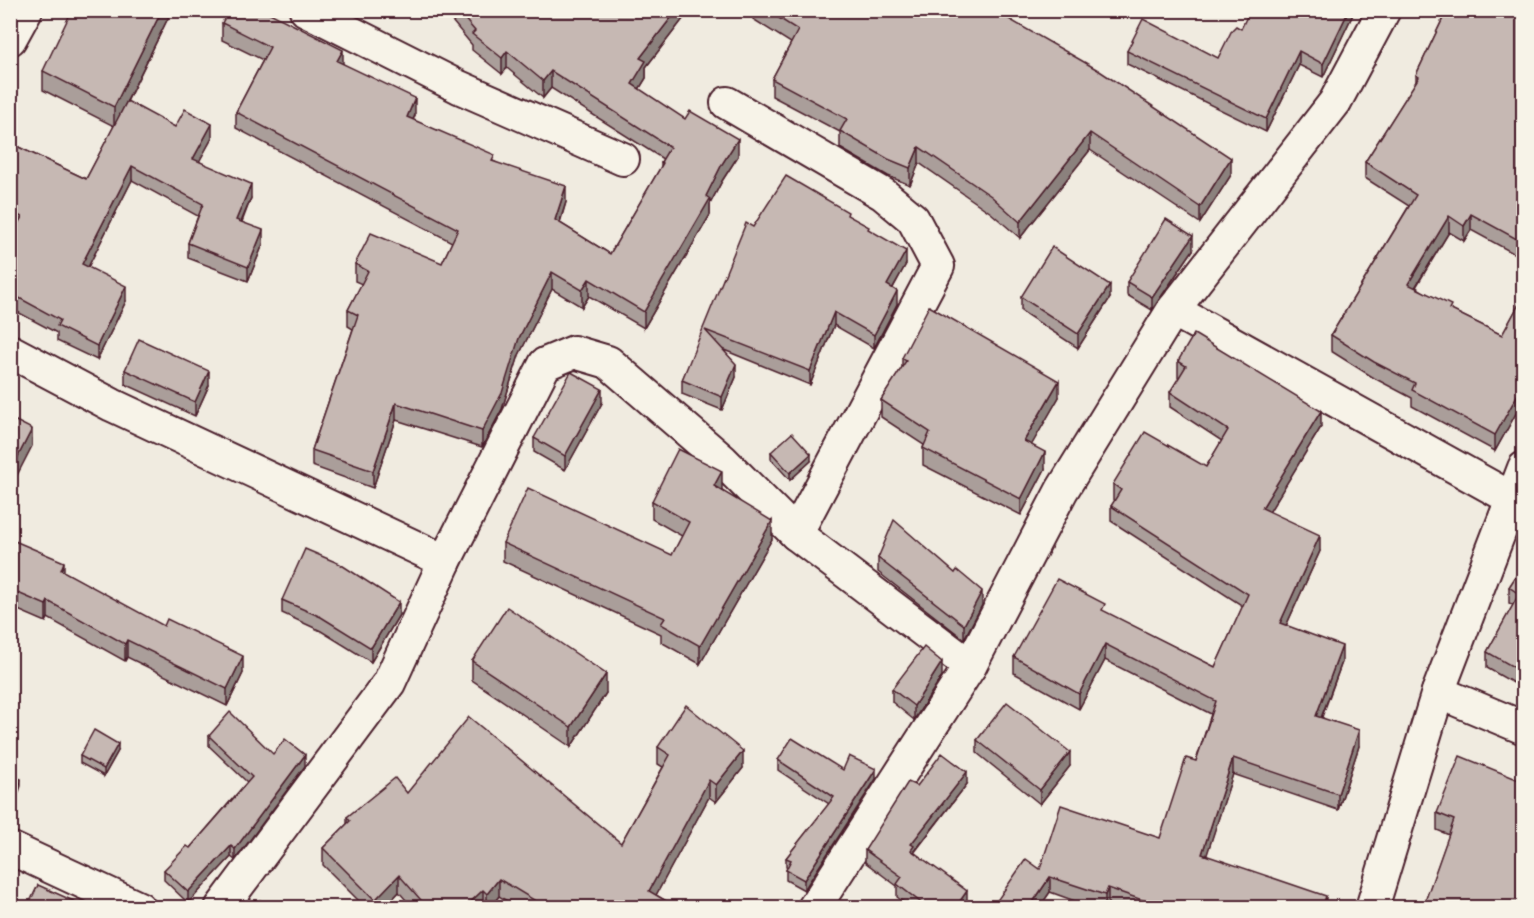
<svg xmlns="http://www.w3.org/2000/svg" width="1534" height="918" font-family="Dekko,sans-serif">
<style>
.lines{fill:none;stroke-linecap:round;stroke-linejoin:round}
.street-casing{stroke:#4a1f2b;stroke-width:36}
.street{stroke:#f7f3e8;stroke-width:32}
.wall{fill:#aa9e9a;stroke:#4a1f2b;stroke-width:1.5}
.shaded-wall{fill:#8b817d;stroke:#4a1f2b;stroke-width:1.5}
.building{fill:#c6b8b3;stroke:#4a1f2b;stroke-width:1.5}
</style>
<rect width="100%" height="100%" fill="#f0ebe0"/>
<filter id="ink" filterUnits="userSpaceOnUse"><feTurbulence type="fractalNoise" baseFrequency=".0167" numOctaves="2"/><feDisplacementMap in="SourceGraphic" scale="12" xChannelSelector="R" yChannelSelector="G"/><feConvolveMatrix kernelMatrix="1 2 1 2 8 2 1 2 1" color-interpolation-filters="sRGB"/></filter>
<g filter="url(#ink)">
<g class="lines">
<g class="street-casing">
<g id="street">
<polyline points="306,10 459,87 623,159"/>
<polyline points="10,39 26,10"/>
<polyline points="727,103 883,194 913,219 938,266 796,534"/>
<polyline points="1173,310 1511,498"/>
<polyline points="10,351 112,405 445,561"/>
<polyline points="1438,692 1524,728"/>
<polyline points="10,848 139,908"/>
<polyline points="221,908 389,683 445,561 545,364 574,352 608,362 723,461 796,534 970,666"/>
<polyline points="814,908 970,666 1062,490 1173,310 1335,102 1384,10"/>
<polyline points="1372,908 1438,692 1524,468"/>
</g>
</g>
<use href="#street" class="street"/>
</g>
<g class="wall">
<polygon points="172,10 125,106 175,127 212,138 199,161 251,198 242,222 263,244 248,281 188,258 188,243 198,216 132,180 88,267 126,301 97,360 57,341 57,333 10,308 10,237 16,228 10,226 10,143 86,179 114,126 43,90 43,71"/>
<polygon points="443,10 690,10 646,67 646,78 639,89 738,156 722,181 710,204 710,215 644,328 589,296 582,307 552,289 519,355 502,409 482,447 396,420 373,488 312,466 312,450 353,329 348,326 348,310 362,284 355,281 355,264 442,263 452,242 236,128 236,112 263,60 222,40 222,23 343,64 415,115 413,120 495,162 566,202 560,223 610,254 661,167 661,162 663,159 551,88 543,98 507,68 502,74 472,50 472,45"/>
<polygon points="746,10 1003,10 1009,19 1231,175 1200,223 1090,150 1020,238 991,213 919,163 910,185 888,176 840,148 840,132 772,96 772,79 791,43 753,19 753,16"/>
<polygon points="1355,10 1323,77 1299,65 1266,132 1127,64 1127,51 1218,58 1241,29"/>
<polygon points="1443,10 1524,10 1524,259 1471,230 1464,241 1449,232 1416,287 1451,310 1502,335 1524,295 1524,399 1495,451 1412,406 1412,398 1374,378 1331,351 1331,335 1409,206 1365,178 1365,162 1416,82 1416,75 1446,12"/>
<polygon points="848,216 869,230 906,264 893,288 897,304 874,348 834,325 810,385 724,350 736,377 722,410 682,394 682,380 753,227"/>
<polygon points="1193,250 1152,310 1127,295 1127,282"/>
<polygon points="1021,297 1110,298 1078,348 1021,311"/>
<polygon points="902,358 1059,397 1031,445 1045,469 1021,515 923,465 923,448 924,445 881,417 881,400 902,368"/>
<polygon points="1178,361 1321,427 1269,512 1320,551 1286,626 1342,662 1322,717 1359,746 1338,810 1233,774 1206,856 1326,908 1119,908 1108,904 1106,908 1094,908 1050,892 1039,908 996,908 996,902 1040,869 1160,838 1196,761 1211,714 1105,660 1079,709 1014,673 1014,657 1105,612 1215,667 1243,606 1111,521 1111,506 1115,501 1113,500 1113,484 1206,467 1222,441 1170,407 1170,392 1179,378 1178,377"/>
<polygon points="125,370 209,385 195,416 125,384"/>
<polygon points="602,403 565,470 534,452 534,438"/>
<polygon points="771,452 811,461 790,480 771,459"/>
<polygon points="721,490 772,539 700,664 661,642 661,634 503,561 503,543 672,555 682,536 652,519 652,501 722,490"/>
<polygon points="10,539 64,572 243,673 227,706 127,657 125,661 48,618 46,622 18,610"/>
<polygon points="878,558 955,573 982,605 964,639 878,572"/>
<polygon points="1524,564 1524,689 1487,668 1487,652 1513,605 1509,603 1509,587"/>
<polygon points="282,600 399,615 371,662 321,631 282,613"/>
<polygon points="472,661 606,693 571,747 472,680"/>
<polygon points="942,676 914,720 892,702 892,689"/>
<polygon points="209,736 273,754 305,766 235,860 231,857 188,903 164,880 164,870 190,848 247,782 209,746"/>
<polygon points="977,740 1070,766 1040,804 977,753"/>
<polygon points="658,747 743,768 716,802 709,797 656,895 678,908 518,908 499,896 490,908 413,908 399,892 384,908 366,908 323,865 323,848 347,824 347,817 407,793 621,843 663,767 658,764"/>
<polygon points="118,751 104,776 80,763 80,756"/>
<polygon points="778,760 843,770 876,779 804,890 786,880 786,870 787,868 786,867 786,858 829,804 778,770"/>
<polygon points="1524,782 1524,908 1423,908 1449,835 1437,830 1437,813"/>
<polygon points="967,784 914,853 967,904 964,908 911,908 897,897 897,886 865,862 865,850 917,786"/>
</g>
<g class="shaded-wall">
<polygon points="162,10 172,10 114,127 114,107"/>
<polygon points="677,10 690,10 646,67 646,78 632,101 632,84 640,58"/>
<polygon points="1349,10 1355,10 1323,77 1323,64"/>
<polygon points="343,50 343,66 337,61"/>
<polygon points="507,51 507,68 502,74 502,58"/>
<polygon points="1299,51 1299,65 1266,132 1266,119"/>
<polygon points="551,71 551,88 543,98 543,81"/>
<polygon points="415,98 415,115 407,133 407,117"/>
<polygon points="212,124 212,138 193,173 193,159"/>
<polygon points="1090,133 1090,150 1020,238 1020,222"/>
<polygon points="738,139 738,156 722,181 710,204 710,215 644,328 644,312 706,196 722,164"/>
<polygon points="919,147 919,163 910,185 910,168"/>
<polygon points="1231,158 1231,175 1200,223 1200,207"/>
<polygon points="132,166 132,180 82,279 82,264"/>
<polygon points="251,184 251,198 236,234 236,220"/>
<polygon points="566,186 566,202 555,237 555,220"/>
<polygon points="1471,214 1471,230 1464,241 1464,226"/>
<polygon points="1449,216 1449,232 1408,299 1408,284"/>
<polygon points="263,230 263,244 248,281 248,267"/>
<polygon points="1193,236 1193,250 1152,310 1152,297"/>
<polygon points="906,251 906,264 887,298 887,285"/>
<polygon points="552,272 552,289 519,355 502,409 482,447 482,431 519,338"/>
<polygon points="589,279 589,296 582,307 582,290"/>
<polygon points="1110,285 1110,298 1078,348 1078,334"/>
<polygon points="126,286 126,301 97,360 97,346"/>
<polygon points="897,291 897,304 874,348 874,335"/>
<polygon points="834,312 834,325 810,385 810,371"/>
<polygon points="736,364 736,377 722,410 722,397"/>
<polygon points="209,371 209,385 195,416 195,402"/>
<polygon points="1059,381 1059,397 1024,458 1024,441"/>
<polygon points="1524,383 1524,399 1495,451 1495,435"/>
<polygon points="602,389 602,403 565,470 565,456"/>
<polygon points="396,403 396,420 373,488 373,471"/>
<polygon points="1321,411 1321,427 1262,524 1262,508"/>
<polygon points="32,429 32,446 10,489 10,472"/>
<polygon points="1045,452 1045,469 1021,515 1021,499"/>
<polygon points="811,454 811,461 790,480 790,473"/>
<polygon points="722,471 722,490 714,504 714,486"/>
<polygon points="772,521 772,539 700,664 700,646"/>
<polygon points="1320,535 1320,551 1280,639 1280,623"/>
<polygon points="64,562 64,579 61,570"/>
<polygon points="982,591 982,605 964,639 964,625"/>
<polygon points="18,593 18,610 10,622 10,605"/>
<polygon points="48,601 48,618 46,622 46,605"/>
<polygon points="399,602 399,615 371,662 371,648"/>
<polygon points="127,640 127,657 125,661 125,644"/>
<polygon points="1105,644 1105,660 1079,709 1079,694"/>
<polygon points="1342,646 1342,662 1316,731 1316,716"/>
<polygon points="243,656 243,673 227,706 227,689"/>
<polygon points="942,662 942,676 914,720 914,706"/>
<polygon points="606,674 606,693 571,747 571,727"/>
<polygon points="1359,730 1359,746 1338,810 1338,794"/>
<polygon points="118,744 118,751 104,776 104,769"/>
<polygon points="743,751 743,768 716,802 716,785"/>
<polygon points="1070,752 1070,766 1040,804 1040,790"/>
<polygon points="305,755 305,766 235,860 235,849"/>
<polygon points="1233,758 1233,774 1202,870 1202,854"/>
<polygon points="876,769 876,779 804,890 804,880"/>
<polygon points="967,772 967,784 914,852 914,858 911,863 911,844"/>
<polygon points="21,779 21,786 12,813 12,806"/>
<polygon points="709,780 709,797 649,908 649,891"/>
<polygon points="231,846 231,857 188,903 188,892"/>
<polygon points="399,875 399,892 384,908 375,908 375,900"/>
<polygon points="1050,877 1050,892 1039,908 1029,908"/>
<polygon points="499,879 499,896 490,908 487,908 487,894"/>
<polygon points="1108,888 1108,904 1106,908 1105,908 1105,895"/>
<polygon points="483,890 483,908 464,908"/>
<polygon points="967,891 967,904 964,908 955,908"/>
<polygon points="1326,896 1326,908 1322,908"/>
</g>
<g class="building">
<polygon points="72,10 162,10 114,107 43,71"/>
<polygon points="229,10 264,10 343,50 337,61 415,98 407,117 495,155 492,161 566,186 555,220 610,254 663,163 661,162 670,147 551,71 543,81 507,51 502,58 472,34 475,31 457,10 677,10 640,58 646,61 632,84 685,119 690,111 738,139 722,164 706,196 710,199 644,312 589,279 582,290 552,272 519,338 502,393 482,431 396,403 373,471 312,450 358,315 348,310 368,271 355,264 371,233 442,263 458,229 236,112 270,47 222,23"/>
<polygon points="766,10 1003,10 1009,14 1007,18 1098,70 1231,158 1200,207 1090,133 1020,222 991,196 919,147 910,168 888,159 840,131 847,119 772,79 798,30"/>
<polygon points="1250,10 1349,10 1323,64 1299,51 1266,119 1127,51 1143,19 1218,58 1232,30 1236,26 1241,29"/>
<polygon points="1447,10 1524,10 1524,243 1471,214 1464,226 1449,216 1408,284 1451,305 1449,309 1502,335 1524,295 1524,383 1495,435 1412,390 1415,383 1374,362 1331,335 1416,195 1365,162 1419,77 1416,75"/>
<polygon points="127,101 175,127 185,109 212,124 193,159 251,184 236,220 263,230 248,267 188,243 203,204 132,166 82,264 126,286 97,346 57,326 60,320 10,293 10,237 22,217 10,211 10,143 86,179"/>
<polygon points="786,176 848,212 847,215 869,227 868,229 906,251 887,285 897,291 874,335 834,312 810,371 705,330 736,364 722,397 682,380 746,223 753,227"/>
<polygon points="1166,219 1193,236 1152,297 1127,282"/>
<polygon points="1052,247 1110,285 1078,334 1021,297"/>
<polygon points="929,306 1059,381 1024,441 1045,452 1021,499 923,448 930,432 881,400 906,361 902,358"/>
<polygon points="1194,334 1321,411 1262,508 1320,535 1280,623 1342,646 1316,716 1359,730 1338,794 1233,758 1202,854 1326,896 1322,908 1165,908 1108,888 1105,895 1050,877 1029,908 1003,908 996,902 1026,859 1040,869 1061,805 1160,838 1186,758 1196,761 1216,701 1105,644 1079,694 1014,657 1057,579 1105,604 1102,610 1215,667 1248,594 1111,506 1121,490 1113,484 1145,432 1206,467 1228,430 1170,392 1186,366 1178,361"/>
<polygon points="139,339 209,371 195,402 125,370"/>
<polygon points="571,372 602,389 565,456 534,438"/>
<polygon points="10,418 32,429 10,472"/>
<polygon points="792,433 811,454 790,473 771,452"/>
<polygon points="678,449 722,471 714,486 772,521 700,646 661,624 665,618 503,543 528,488 672,555 689,522 652,501"/>
<polygon points="894,520 955,573 957,570 982,591 964,625 878,558"/>
<polygon points="10,539 64,562 61,570 164,626 167,619 243,656 227,689 127,640 125,644 48,601 46,605 18,593 10,605"/>
<polygon points="305,549 340,564 399,602 371,648 321,617 282,600"/>
<polygon points="1524,564 1524,673 1487,652 1519,594 1509,587"/>
<polygon points="507,607 606,674 571,727 472,661"/>
<polygon points="924,647 942,662 914,706 892,689"/>
<polygon points="1007,702 1070,752 1040,790 977,740"/>
<polygon points="686,705 743,751 716,785 709,780 649,891 678,908 547,908 499,879 487,894 483,890 464,908 428,908 399,875 375,900 323,848 350,821 347,817 395,778 407,793 469,717 621,843 670,755 658,747"/>
<polygon points="230,712 273,754 285,739 305,755 235,849 231,846 188,892 164,870 187,846 190,848 252,777 209,736"/>
<polygon points="94,730 118,744 104,769 80,756"/>
<polygon points="792,738 843,770 849,756 876,769 804,880 786,870 791,860 786,858 834,797 778,760"/>
<polygon points="942,753 967,772 911,844 914,846 911,850 967,891 955,908 928,908 897,884 902,877 865,850 908,782 917,786"/>
<polygon points="1460,756 1524,782 1524,908 1423,907 1454,820 1437,813"/>
<polygon points="10,775 21,779 12,806 10,806"/>
<polygon points="38,885 89,908 27,908"/>
<polygon points="260,900 271,908 255,908"/>
<polygon points="10,903 22,908 10,908"/>
</g>
</g>
<rect width="1534" height="918" fill="none" stroke="#f7f3e8" stroke-width="36"/>
<rect x="18" y="18" width="1498" height="882" fill="none" stroke="#4a1f2b" stroke-width="2" filter="url(#ink)"/>
</svg>
